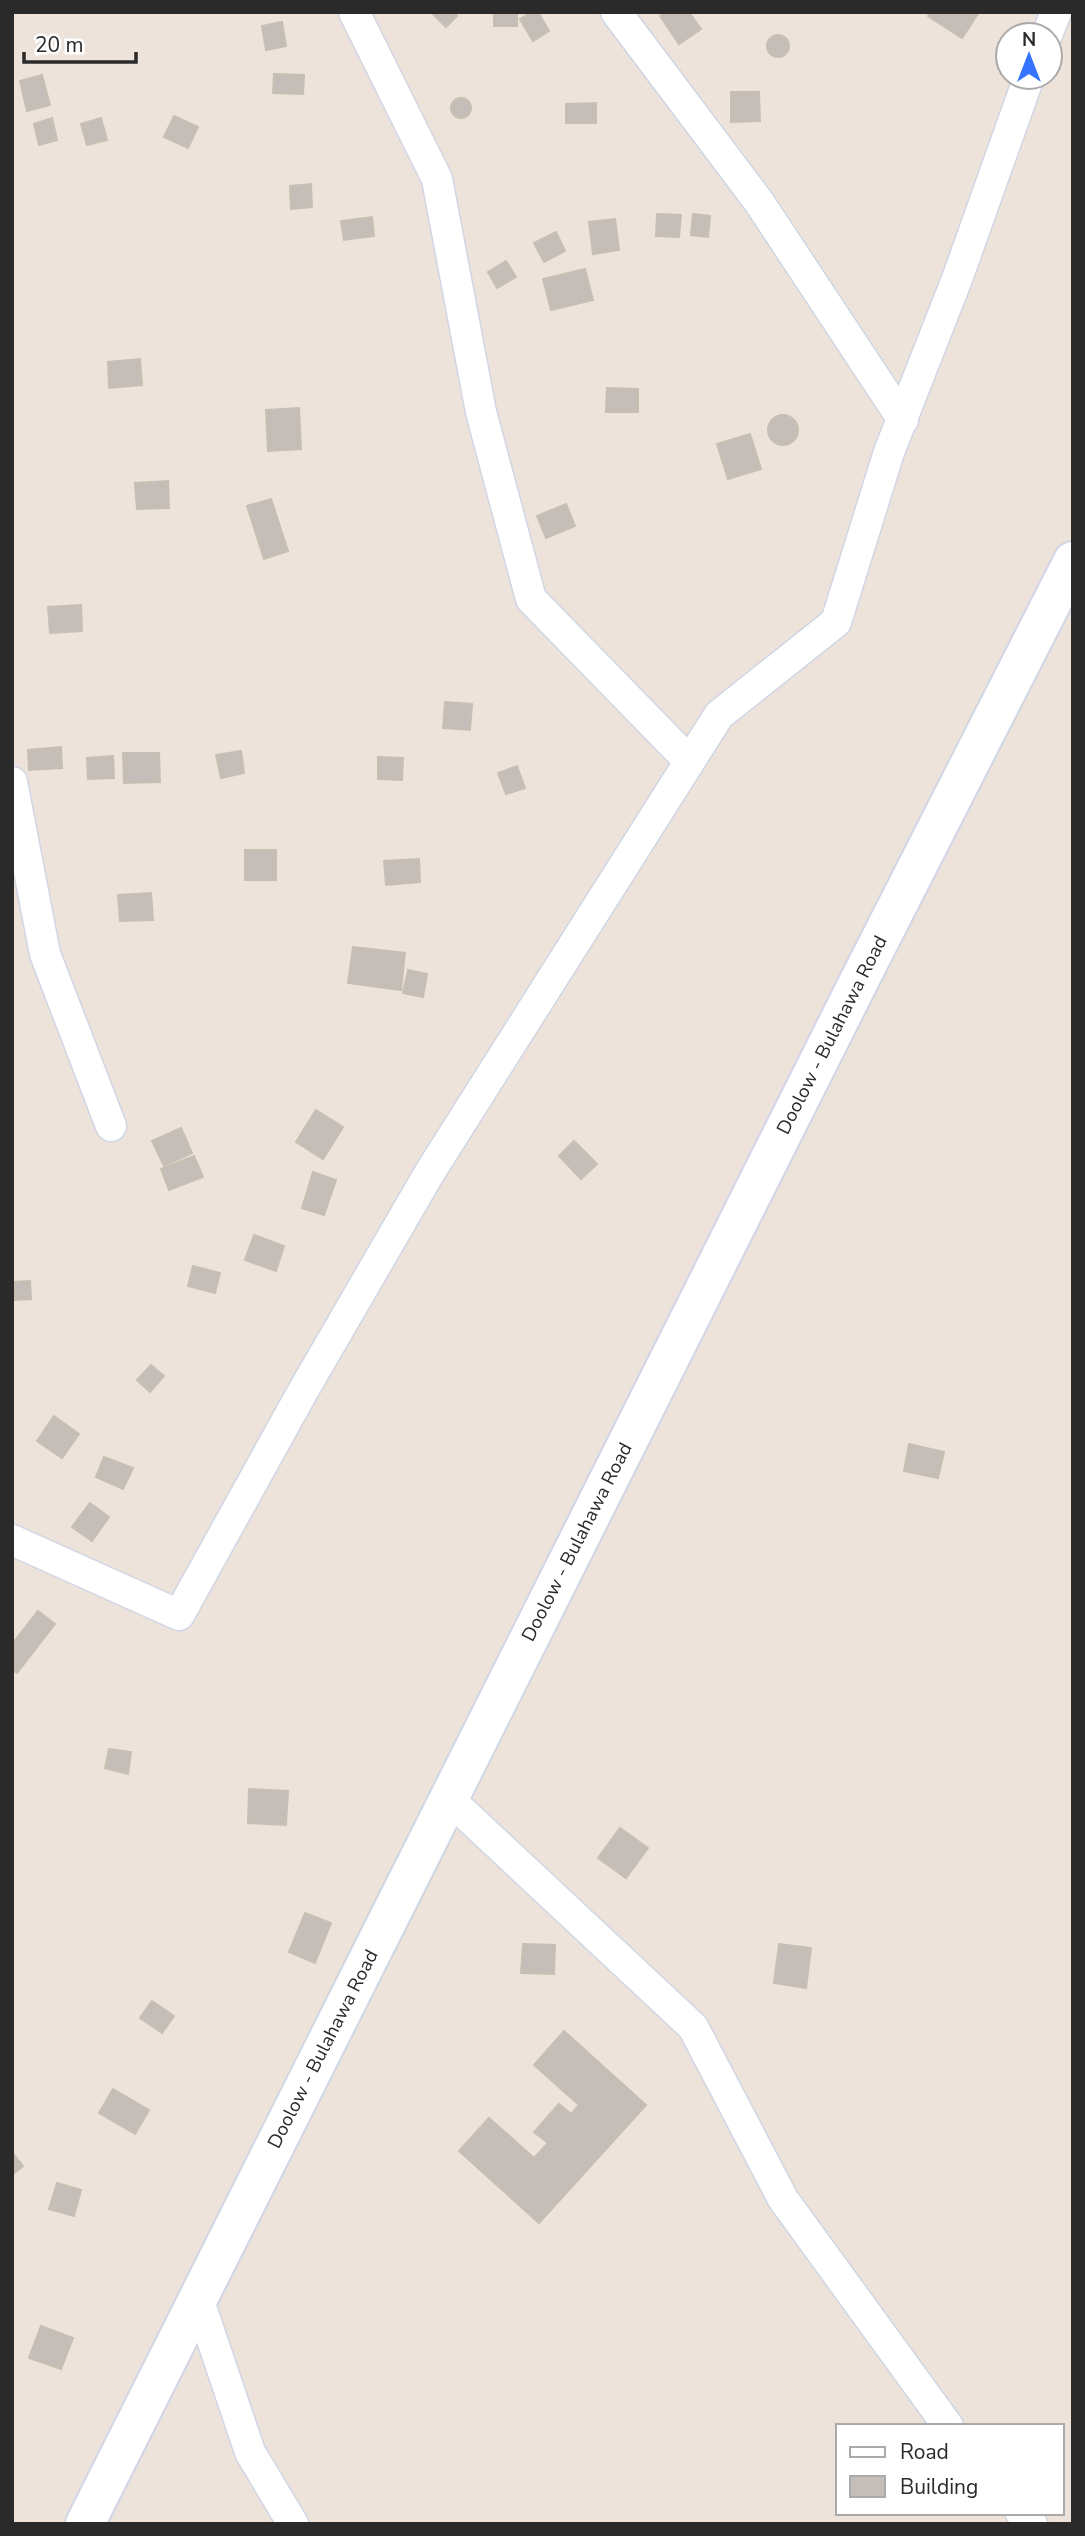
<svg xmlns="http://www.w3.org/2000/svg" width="1085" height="2536" font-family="'Nunito Sans',sans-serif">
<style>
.building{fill:#c5bdb7;stroke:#c8bfb4;stroke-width:2}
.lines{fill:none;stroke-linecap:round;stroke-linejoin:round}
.minor-casing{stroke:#d0d6e4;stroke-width:33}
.secondary-casing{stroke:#d0d6e4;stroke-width:42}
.minor{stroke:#fff;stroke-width:30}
.secondary{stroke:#fff;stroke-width:38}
.labels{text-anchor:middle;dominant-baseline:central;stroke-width:7;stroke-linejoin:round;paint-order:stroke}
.street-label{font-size:19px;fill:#2a2a2a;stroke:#fff}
</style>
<rect width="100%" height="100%" fill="#ede3db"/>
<g class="building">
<polygon points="431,12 454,12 457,16 446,27"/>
<rect x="494" y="12" width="23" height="14"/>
<polygon points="532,12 538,12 549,31 533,41 520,19"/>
<polygon points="666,12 689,12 701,29 679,44 660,16"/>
<polygon points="931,12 979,12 962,38 928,16"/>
<polygon points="282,22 286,46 266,50 262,26"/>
<circle cx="778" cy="46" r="11"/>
<polygon points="274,74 304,75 303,94 273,93"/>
<polygon points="42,75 50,105 27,111 20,81"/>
<polygon points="731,92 759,92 760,121 731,122"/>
<circle cx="461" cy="108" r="10"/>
<polygon points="596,103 596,123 566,123 566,104"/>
<polygon points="174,116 198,127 188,148 164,137"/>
<polygon points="52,118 57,140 39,145 34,124"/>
<polygon points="101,118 107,140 87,145 81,124"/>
<polygon points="311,184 312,207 291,209 290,186"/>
<polygon points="657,214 681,215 679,237 656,236"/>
<polygon points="693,214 710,216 708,237 691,235"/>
<polygon points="372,217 374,236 344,240 341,221"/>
<polygon points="615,219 619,250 593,254 589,222"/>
<polygon points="556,232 565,251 544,262 534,243"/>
<polygon points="506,261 516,277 497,288 488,272"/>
<polygon points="585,269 593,300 551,310 543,279"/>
<polygon points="140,359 142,385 109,388 108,362"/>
<polygon points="607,388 638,389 638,412 606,412"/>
<polygon points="299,408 301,449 268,451 266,410"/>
<circle cx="783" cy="430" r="15"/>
<polygon points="750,434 761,469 728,479 717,444"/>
<polygon points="168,481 169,508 137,509 135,483"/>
<polygon points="271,499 288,551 264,559 247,506"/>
<polygon points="566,504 575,526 546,538 537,516"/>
<polygon points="81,605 82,631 50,633 48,607"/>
<polygon points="445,702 472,704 470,730 443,728"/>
<polygon points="61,747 62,768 29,770 28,750"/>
<polygon points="241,751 244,773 221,778 216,755"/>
<polygon points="123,753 159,753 160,782 124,783"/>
<polygon points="113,756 114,778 88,779 87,758"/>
<polygon points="378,757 403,758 402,780 378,779"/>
<polygon points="517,766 525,788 506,794 498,773"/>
<rect x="245" y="850" width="31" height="30"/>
<polygon points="419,859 420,882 386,885 384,861"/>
<polygon points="151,893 153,920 120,921 118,895"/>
<polygon points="353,947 405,953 401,990 348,983"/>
<polygon points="408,970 427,974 423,997 403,993"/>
<polygon points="316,1110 343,1127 323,1159 296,1142"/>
<polygon points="181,1128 192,1153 164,1166 152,1141"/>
<polygon points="574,1141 597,1164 581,1179 559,1156"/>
<polygon points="194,1156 203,1177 169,1190 161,1169"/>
<polygon points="313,1172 336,1180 324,1215 302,1208"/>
<polygon points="254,1235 284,1246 276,1271 245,1260"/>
<polygon points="193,1266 220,1273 215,1293 188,1286"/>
<polygon points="30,1281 31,1299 15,1300 14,1282"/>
<polygon points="151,1365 164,1376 150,1392 137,1380"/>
<polygon points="54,1416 79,1434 62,1458 37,1441"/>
<polygon points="909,1444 944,1452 938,1478 904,1471"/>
<polygon points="104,1457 133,1468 123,1489 96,1477"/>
<polygon points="90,1503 109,1517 92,1541 72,1527"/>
<polygon points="38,1611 55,1624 17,1673 12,1670 12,1644"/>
<polygon points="109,1749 131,1752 128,1774 105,1768"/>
<polygon points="249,1789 288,1791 286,1825 248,1823"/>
<polygon points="620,1828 648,1848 626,1878 598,1858"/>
<polygon points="305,1913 331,1923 315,1963 289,1952"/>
<polygon points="523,1944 555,1945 554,1974 521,1973"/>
<polygon points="779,1944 811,1948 806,1988 774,1983"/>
<polygon points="152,2001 174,2016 162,2033 140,2018"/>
<polygon points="564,2031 646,2105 539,2223 459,2151 489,2118 534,2158 548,2143 534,2132 559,2104 571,2114 579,2105 534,2065"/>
<polygon points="113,2089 149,2110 135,2134 99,2113"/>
<polygon points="12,2152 23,2166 12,2175"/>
<polygon points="57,2183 81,2190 74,2216 49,2209"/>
<polygon points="41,2326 73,2338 61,2369 29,2358"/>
</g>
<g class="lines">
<g class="minor-casing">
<g id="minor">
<polyline points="354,12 437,179 481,412 531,599 689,761"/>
<polyline points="616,12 759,202 903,420"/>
<polyline points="1047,35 1056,12"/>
<polyline points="12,782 45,954 111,1126"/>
<polyline points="12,1540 179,1615 303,1391 430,1172 719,715 836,622 889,452 957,279 1029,77"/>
<polyline points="449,1799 693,2027 783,2199 948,2426"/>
<polyline points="198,2298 250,2452 293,2524"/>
<polyline points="1021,2513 1032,2524"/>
</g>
</g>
<g class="secondary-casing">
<polyline id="secondary" points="85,2524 858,983 1073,561"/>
</g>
<use href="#minor" class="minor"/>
<use href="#secondary" class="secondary"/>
</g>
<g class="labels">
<g class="street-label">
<text transform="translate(832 1035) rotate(-63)">Doolow - Bulahawa Road</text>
<text transform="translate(577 1542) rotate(-63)">Doolow - Bulahawa Road</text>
<text transform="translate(323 2049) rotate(-63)">Doolow - Bulahawa Road</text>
</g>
</g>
<rect width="1085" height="2536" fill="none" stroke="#2a2a2a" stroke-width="28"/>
<rect x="836" y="2424" width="228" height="91" fill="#ffffff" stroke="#aaaaaa" stroke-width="2"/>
<rect x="850" y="2447" width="35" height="10" fill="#ffffff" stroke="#aaaaaa" stroke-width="2"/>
<text x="900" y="2459" font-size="21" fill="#2a2a2a">Road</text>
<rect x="850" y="2476" width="35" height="21" fill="#c5bdb7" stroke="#aaaaaa" stroke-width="2"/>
<text x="900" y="2494" font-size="21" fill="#2a2a2a">Building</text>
<g transform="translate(1029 56)"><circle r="33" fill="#ffffff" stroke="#aaaaaa" stroke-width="2"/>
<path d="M0-5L12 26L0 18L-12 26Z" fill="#3673ff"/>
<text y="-10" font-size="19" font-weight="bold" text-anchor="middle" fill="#2a2a2a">N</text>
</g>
<path d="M24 52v10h112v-10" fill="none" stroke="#2a2a2a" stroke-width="3.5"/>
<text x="35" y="52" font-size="21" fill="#2a2a2a" stroke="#ffffff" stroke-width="5" paint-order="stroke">20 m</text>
</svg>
